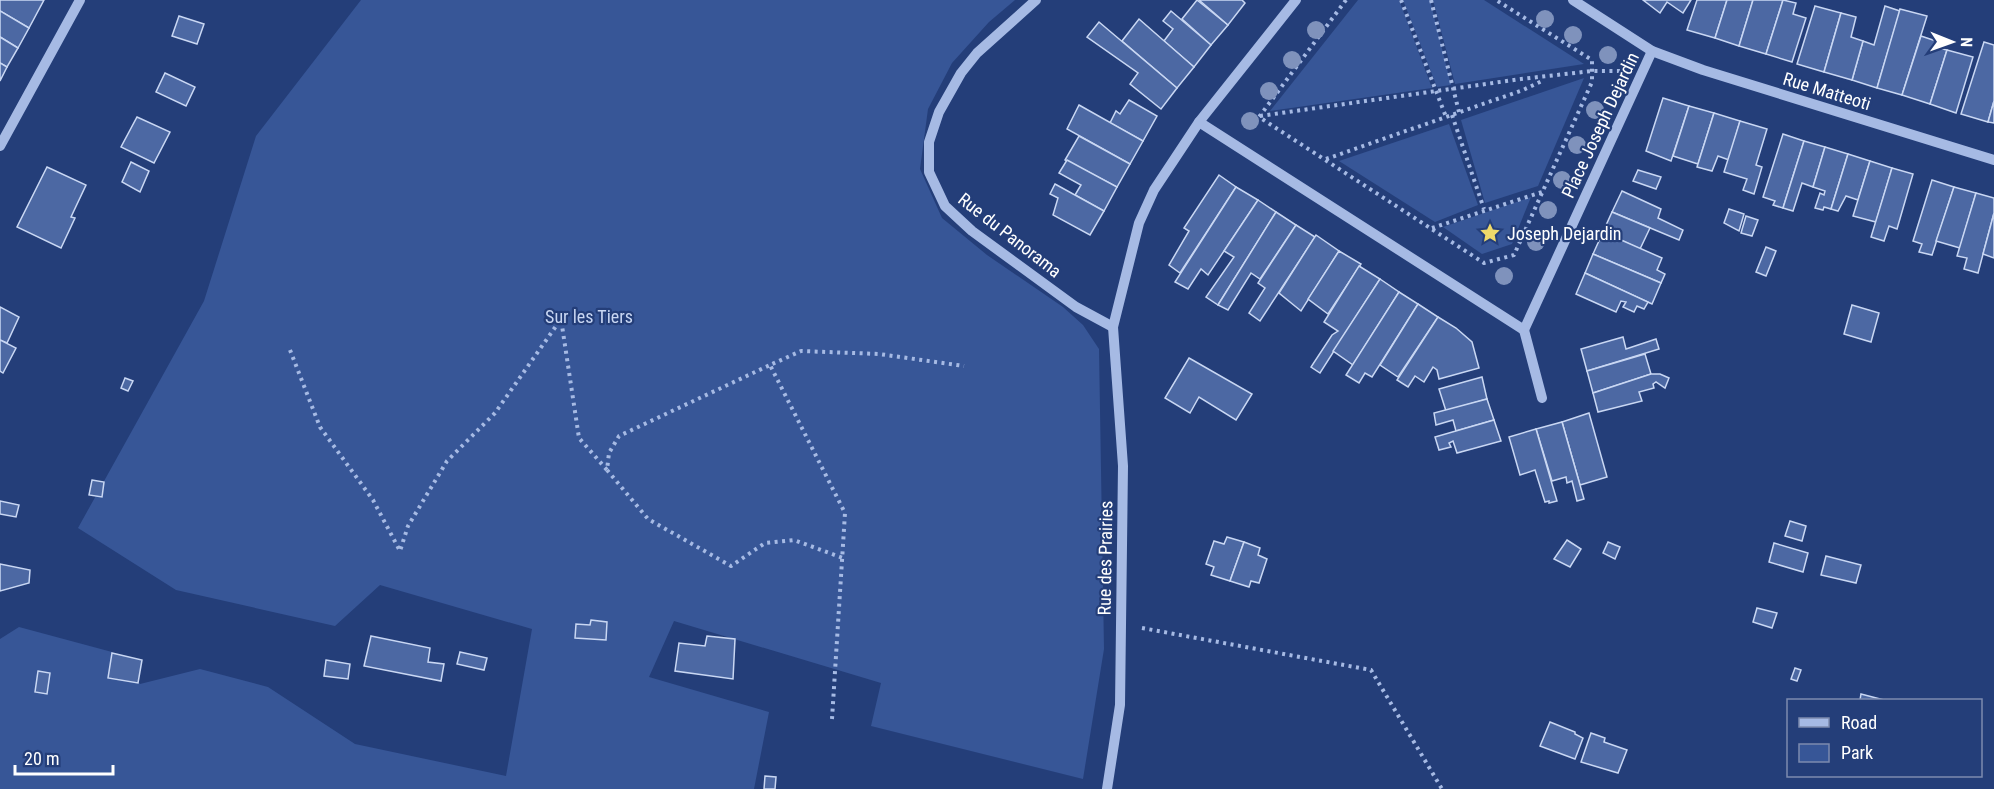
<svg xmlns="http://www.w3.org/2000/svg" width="1994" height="789" font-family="'Roboto Condensed',sans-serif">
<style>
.green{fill:#375697}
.building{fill:#4c68a3;stroke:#c9d7f3;stroke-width:1.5}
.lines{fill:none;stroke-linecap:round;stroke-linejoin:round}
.path{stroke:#a6bae4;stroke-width:4;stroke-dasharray:3 4.5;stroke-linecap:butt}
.minor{stroke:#a6bae4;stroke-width:10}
.tree{fill:#7f92bc}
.labels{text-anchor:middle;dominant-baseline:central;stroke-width:4.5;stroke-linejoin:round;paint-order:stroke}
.street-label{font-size:18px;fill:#fff;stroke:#243e79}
.poi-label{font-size:18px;fill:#fff;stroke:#243e79;text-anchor:start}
.park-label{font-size:18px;fill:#c9d7f3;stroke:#243e79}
</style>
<rect width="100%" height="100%" fill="#243e79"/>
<g class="green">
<polygon points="361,0 1015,0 989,22 952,63 928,109 920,169 942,218 987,255 1063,307 1083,325 1099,349 1104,649 1083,779 871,726 881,683 674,621 649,677 769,712 754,789 0,789 0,639 19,627 112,652 140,684 200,669 268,687 355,744 506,776 532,629 380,585 335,626 176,590 78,528 204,301 256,136"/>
<polygon points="1358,0 1399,0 1432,88 1270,111"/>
<polygon points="1403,0 1430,0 1451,85 1437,87"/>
<polygon points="1433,0 1484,0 1584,64 1455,84"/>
<polygon points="1584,78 1538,186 1485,203 1461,120"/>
<polygon points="1449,124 1478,205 1435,222 1339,161"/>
<polygon points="1531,197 1512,244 1482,254 1443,227"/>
</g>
<g class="building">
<polygon points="0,0 44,0 29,28 0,11"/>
<polygon points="1197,0 1228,25 1211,45 1182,19"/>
<polygon points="1199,0 1242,0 1245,3 1228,25"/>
<polygon points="1643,0 1691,0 1683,13 1667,2 1660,13"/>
<polygon points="1697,0 1727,0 1715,38 1687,30"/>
<polygon points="1727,0 1753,0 1739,46 1715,38"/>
<polygon points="1753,0 1783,0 1766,54 1739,46"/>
<polygon points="1783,0 1796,3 1793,14 1806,18 1792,62 1766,54"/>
<polygon points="1815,6 1841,13 1824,72 1797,64"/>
<polygon points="1885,6 1900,11 1877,88 1852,80 1863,41 1874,45"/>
<polygon points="1900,9 1927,16 1902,95 1877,88"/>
<polygon points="0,11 29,28 18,48 0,37"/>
<polygon points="1171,11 1211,45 1194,67 1164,41 1173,29 1163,21"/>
<polygon points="1841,13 1856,17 1851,37 1863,41 1852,80 1824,72"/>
<polygon points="179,16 204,24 197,44 172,36"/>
<polygon points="1139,19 1194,67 1177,88 1122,41"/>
<polygon points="1099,22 1177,88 1161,109 1130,84 1138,73 1087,37"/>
<polygon points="1921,36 1939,42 1938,48 1947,50 1930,104 1902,95"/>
<polygon points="0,37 18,48 7,67 0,63"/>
<polygon points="1984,42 1994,45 1994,101 1988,122 1961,114"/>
<polygon points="1947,50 1973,57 1956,113 1930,104"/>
<polygon points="0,63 7,67 0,81"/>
<polygon points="165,73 195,87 186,106 156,92"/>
<polygon points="1663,98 1689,106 1671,161 1646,151"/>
<polygon points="1129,100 1157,116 1143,141 1110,123 1116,111 1120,114"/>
<polygon points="1994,101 1994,123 1988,122"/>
<polygon points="1079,105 1143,141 1130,164 1067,129"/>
<polygon points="1689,106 1714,113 1698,164 1673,156"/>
<polygon points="1714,113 1740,121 1729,160 1718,156 1712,171 1697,167"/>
<polygon points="137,117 170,132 154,163 121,147"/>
<polygon points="1740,121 1767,129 1756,165 1762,167 1754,194 1743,190 1747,179 1724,172"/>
<polygon points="1783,134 1804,141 1783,208 1773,205 1775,201 1763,197"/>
<polygon points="1079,136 1130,164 1117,187 1065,160"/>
<polygon points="1804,141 1825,147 1813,187 1802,183 1793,211 1783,208"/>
<polygon points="1825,147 1848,154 1831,209 1824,207 1823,210 1815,208 1820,193 1824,195 1825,191 1813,187"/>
<polygon points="1848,154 1870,161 1858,200 1846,196 1838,211 1831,209"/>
<polygon points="1067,160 1117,187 1104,211 1075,195 1081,185 1059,173"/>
<polygon points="1870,161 1892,168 1876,222 1853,216"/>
<polygon points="131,162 149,171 140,192 122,182"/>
<polygon points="47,167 86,185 71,217 75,218 61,248 17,227"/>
<polygon points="1892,168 1913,174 1897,229 1889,226 1884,241 1871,237"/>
<polygon points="1638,170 1661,177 1656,189 1633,181"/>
<polygon points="1219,175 1236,187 1180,273 1169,265 1189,231 1184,228"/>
<polygon points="1932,180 1954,187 1932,255 1919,252 1922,244 1913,241"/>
<polygon points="1055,184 1104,211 1090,235 1053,215 1058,198 1050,194"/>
<polygon points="1236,187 1258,200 1208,275 1201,269 1188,289 1175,282"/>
<polygon points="1954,187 1976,193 1960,248 1936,241"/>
<polygon points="1622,191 1661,209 1658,218 1683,230 1679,240 1612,212"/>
<polygon points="1976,193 1994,198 1994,213 1978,273 1964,269 1967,258 1957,256"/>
<polygon points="1258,200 1276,212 1218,305 1206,297 1234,257 1224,251"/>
<polygon points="1729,209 1744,214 1739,231 1724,223"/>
<polygon points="1276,212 1296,225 1260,279 1251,273 1228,310 1218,305"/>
<polygon points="1612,212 1650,228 1640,249 1603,232"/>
<polygon points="1994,213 1994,258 1983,254"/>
<polygon points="1746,216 1758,220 1752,236 1741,233"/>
<polygon points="1296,225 1315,237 1260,321 1249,313 1265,288 1258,283"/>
<polygon points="1603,232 1662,258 1657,270 1665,274 1661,283 1593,254"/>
<polygon points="1316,235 1339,251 1301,311 1279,293"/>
<polygon points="1766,247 1776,251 1766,276 1756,272"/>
<polygon points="1339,251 1361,264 1328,314 1308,299"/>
<polygon points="1593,254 1661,283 1652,304 1585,273"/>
<polygon points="1359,266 1380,279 1320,373 1311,367 1332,335 1338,331 1324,322"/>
<polygon points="1585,273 1648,302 1644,309 1637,306 1634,312 1623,307 1626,302 1621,301 1616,312 1576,294"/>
<polygon points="1380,279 1399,292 1353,365 1333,351"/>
<polygon points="1399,292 1418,304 1372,377 1365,373 1359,383 1346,375"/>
<polygon points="1418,304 1438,317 1398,377 1380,365"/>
<polygon points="1852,305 1879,313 1871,342 1844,334"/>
<polygon points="0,307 19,317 7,343 0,340"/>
<polygon points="1438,317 1456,328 1472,342 1479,368 1439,379 1437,370 1433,367 1424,382 1415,376 1408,387 1397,380"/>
<polygon points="1623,337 1626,349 1656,339 1659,349 1587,371 1581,349"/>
<polygon points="0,340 16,348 3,373 0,371"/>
<polygon points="1645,354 1651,374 1593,393 1587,371"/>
<polygon points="1189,358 1252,394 1236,420 1199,397 1190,413 1165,398"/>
<polygon points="1651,374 1660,374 1669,378 1665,388 1656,382 1653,384 1654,388 1639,392 1642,401 1598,412 1593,393"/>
<polygon points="1482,377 1487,399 1446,411 1439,389"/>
<polygon points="125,378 133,381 128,391 121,388"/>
<polygon points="1487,399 1494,420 1456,431 1453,420 1436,425 1434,413"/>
<polygon points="1589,413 1607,477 1580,485 1562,422"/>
<polygon points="1494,420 1501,441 1457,453 1453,441 1449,443 1451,447 1439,450 1435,437"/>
<polygon points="1562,422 1584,499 1577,501 1572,481 1567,483 1566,477 1552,481 1536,429"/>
<polygon points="1536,429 1557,501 1549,503 1549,501 1545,502 1535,470 1520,475 1509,437"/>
<polygon points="92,480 104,482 102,497 89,495"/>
<polygon points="0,501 19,505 16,517 0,514"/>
<polygon points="1790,521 1806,526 1802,541 1785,536"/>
<polygon points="1227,537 1244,542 1230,581 1211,575 1214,567 1206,564 1214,541 1224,544"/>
<polygon points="1567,540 1581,549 1570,567 1554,559"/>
<polygon points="1244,542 1260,548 1258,555 1267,559 1259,583 1251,581 1249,587 1230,581"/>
<polygon points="1608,542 1620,547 1615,559 1603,553"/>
<polygon points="1774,543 1808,553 1803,572 1769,562"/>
<polygon points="1826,556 1861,565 1856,583 1821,575"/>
<polygon points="0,564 30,570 29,583 0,591"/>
<polygon points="1757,608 1777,613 1772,628 1753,622"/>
<polygon points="591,620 607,622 606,640 575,638 576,624 590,625"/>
<polygon points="371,636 430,648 428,662 444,664 441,681 364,666"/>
<polygon points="707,636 735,639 733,679 675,671 679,643 705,646"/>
<polygon points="460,652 487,658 484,670 457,664"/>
<polygon points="112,653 142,660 138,683 108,678"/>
<polygon points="326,660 350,664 348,679 324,676"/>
<polygon points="1795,668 1801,670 1797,681 1791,679"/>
<polygon points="38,671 50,673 47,694 35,692"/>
<polygon points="1861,694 1884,700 1860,700"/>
<polygon points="1550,722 1575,732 1575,734 1583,738 1575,759 1540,746"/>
<polygon points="1591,733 1605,738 1604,742 1627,750 1618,773 1581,762"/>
<polygon points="765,776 776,777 775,789 764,789"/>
</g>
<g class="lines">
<g class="path">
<polyline points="1346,0 1259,117 1484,263 1514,255 1592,82 1592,60 1496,0"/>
<polyline points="1401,0 1446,117"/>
<polyline points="1431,0 1459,112"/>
<polyline points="1452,115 1484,209"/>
<polyline points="1260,116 1521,79 1592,71 1621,71"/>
<polyline points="1326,159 1523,90 1544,80"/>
<polyline points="1432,228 1542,192"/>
<polyline points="290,350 320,427 373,500 400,551 408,526 447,461 495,413 561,319 579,438 607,470 609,453 619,436 770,365"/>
<polyline points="607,470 648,519 731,566 765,543 794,540 843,558"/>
<polyline points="1142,628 1371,670 1442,789"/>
<polyline points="832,719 845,513 770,365 801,351 879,354 964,366"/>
</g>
<g class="minor">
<polyline points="1036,0 977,53 961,73 939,112 929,142 929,172 945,206 972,231 1076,307 1113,327"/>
<polyline points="1296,0 1199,122 1524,330 1652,51"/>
<polyline points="1573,0 1652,51 1703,70 1994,160"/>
<polyline points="0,146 80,0"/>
<polyline points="1524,330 1542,398"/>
<polyline points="1107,789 1120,705 1123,466 1113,327 1139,223 1154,190 1199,122"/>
</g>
</g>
<g class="tree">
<circle cx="1545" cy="19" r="9"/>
<circle cx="1316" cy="30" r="9"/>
<circle cx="1573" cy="35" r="9"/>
<circle cx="1608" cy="55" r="9"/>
<circle cx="1292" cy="60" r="9"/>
<circle cx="1269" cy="91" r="9"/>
<circle cx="1595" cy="110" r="9"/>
<circle cx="1250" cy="121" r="9"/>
<circle cx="1577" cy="145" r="9"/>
<circle cx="1562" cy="180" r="9"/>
<circle cx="1548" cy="210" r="9"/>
<circle cx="1536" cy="242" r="9"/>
<circle cx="1504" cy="276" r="9"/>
</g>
<defs>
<g id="sight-bare" transform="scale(1.62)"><path d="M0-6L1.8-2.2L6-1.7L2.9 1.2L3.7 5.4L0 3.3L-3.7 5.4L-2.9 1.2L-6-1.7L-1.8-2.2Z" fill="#eed96a" stroke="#243e79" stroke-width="2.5" paint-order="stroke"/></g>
</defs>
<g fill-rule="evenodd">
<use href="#sight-bare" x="1490" y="233"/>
</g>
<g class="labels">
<g class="street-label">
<text transform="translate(1827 91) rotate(17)">Rue Matteoti</text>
<text transform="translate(1600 125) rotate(-65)">Place Joseph Dejardin</text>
<text transform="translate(1010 235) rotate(38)">Rue du Panorama</text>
<text transform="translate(1105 558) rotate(-89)">Rue des Prairies</text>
</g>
<g class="poi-label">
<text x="1507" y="233">Joseph Dejardin</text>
</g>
<g class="park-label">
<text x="589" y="316">Sur les Tiers</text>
</g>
</g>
<rect x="1787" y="699" width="195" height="78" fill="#243e79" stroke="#7c8baf" stroke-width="1.5"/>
<rect x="1799" y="718" width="30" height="9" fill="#a6bae4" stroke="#7c8baf" stroke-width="1.5"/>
<text x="1841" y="729" font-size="18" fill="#ffffff">Road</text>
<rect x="1799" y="744" width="30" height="18" fill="#375697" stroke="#7c8baf" stroke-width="1.5"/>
<text x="1841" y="759" font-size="18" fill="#ffffff">Park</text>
<g transform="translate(1952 42) rotate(91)" stroke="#243e79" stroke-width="4.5" paint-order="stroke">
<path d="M0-4.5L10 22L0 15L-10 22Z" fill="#ffffff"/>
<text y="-9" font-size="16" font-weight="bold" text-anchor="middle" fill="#ffffff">N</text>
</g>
<path d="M15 765v9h98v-9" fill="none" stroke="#ffffff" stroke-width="3"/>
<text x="24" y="765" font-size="18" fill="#ffffff" stroke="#243e79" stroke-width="4.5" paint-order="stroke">20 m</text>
</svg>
